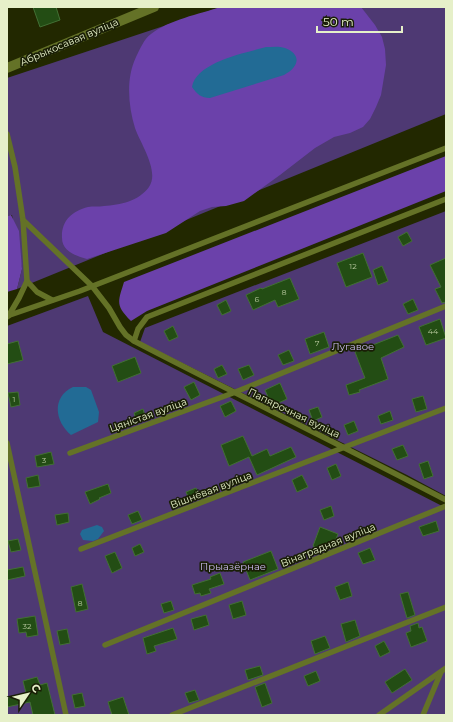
<svg xmlns="http://www.w3.org/2000/svg" width="453" height="722" font-family="Montserrat,sans-serif">
<style>
.green{fill:#4e3973}
.forest{fill:#6b41aa}
.water{fill:#226b95}
.building{fill:#234d14;stroke:#427034}
.lines{fill:none;stroke-linecap:round;stroke-linejoin:round}
.lane{stroke:#647227;stroke-width:5.5}
.street{stroke:#647227;stroke-width:10}
.labels{text-anchor:middle;dominant-baseline:central;stroke-width:3.5;stroke-linejoin:round;paint-order:stroke}
.number-label{font-size:8px;fill:#b5c79c}
.street-label{font-size:10px;fill:#e6f0c9;stroke:#191e06}
.park-label{font-size:10px;fill:#cdbdf3;stroke:#191e06}
</style>
<rect width="100%" height="100%" fill="#222800"/>
<g class="green">
<polygon points="221,7 446,7 446,114 17,289 22,269 12,215 7,216 7,78"/>
<polygon points="446,211 446,496 407,475 140,342 145,328"/>
<polygon points="88,296 103,332 446,508 446,715 7,715 7,326"/>
</g>
<g class="forest">
<path d="M221 7H361L375 25 382 37 385 49 386 65 381 95 376 107 370 119 363 127 350 133 334 137 315 148 280 175 244 201 226 206 212 207 200 211 166 233 87 259C77 256 62 252 62 238 61 221 72 211 88 207 93 206 99 207 104 206 120 205 139 201 149 187 160 171 140 143 135 128 128 105 126 78 136 57 140 49 144 39 151 34 169 20 199 14 221 7Z"/>
<path d="M446 156V191L147 311 131 321C115 305 118 302 124 282Z"/>
<polygon points="11,215 19,231 22,269 17,289 7,292 7,216"/>
</g>
<g class="water">
<path d="M266 47C272 47 279 46 285 48 303 55 298 68 284 75L210 98C201 98 197 94 192 87 196 62 245 53 266 47Z"/>
<path d="M73 387H86L91 390 99 412 98 422 71 435C55 422 51 397 73 387Z"/>
<polygon points="97,525 102,527 104,531 98,539 93,541 83,540 80,534 82,530"/>
</g>
<g class="building">
<polygon points="33,7 56,7 60,20 40,27"/>
<polygon points="407,232 412,241 403,246 398,237"/>
<polygon points="363,253 372,277 346,287 337,263"/>
<polygon points="446,258 446,302 442,303 435,289 441,287 430,265"/>
<polygon points="382,266 388,281 378,285 373,270"/>
<polygon points="290,278 299,299 278,307 275,300 253,310 246,295 261,288 262,289"/>
<polygon points="413,299 418,310 408,314 403,304"/>
<polygon points="226,300 231,311 222,315 217,305"/>
<polygon points="440,319 446,338 426,345 419,327"/>
<polygon points="173,326 178,337 169,341 164,331"/>
<polygon points="324,332 329,347 310,354 305,339"/>
<polygon points="398,335 404,347 381,358 388,379 359,390 360,392 349,395 346,385 365,378 355,352"/>
<polygon points="18,341 23,360 7,364 7,344"/>
<polygon points="289,350 294,361 283,365 278,355"/>
<polygon points="135,357 141,373 118,382 112,366"/>
<polygon points="222,365 227,374 218,378 214,369"/>
<polygon points="249,365 254,375 243,380 238,369"/>
<polygon points="194,382 200,395 191,400 184,387"/>
<polygon points="280,383 287,399 272,406 265,390"/>
<polygon points="18,392 20,405 11,407 8,393"/>
<polygon points="423,396 427,409 416,412 412,399"/>
<polygon points="231,401 236,411 225,417 220,406"/>
<polygon points="318,407 322,417 313,421 309,410"/>
<polygon points="143,409 146,419 137,422 134,413"/>
<polygon points="390,411 393,420 381,424 378,416"/>
<polygon points="354,421 358,431 348,435 344,425"/>
<polygon points="243,436 252,456 267,449 270,456 291,447 296,457 257,475 249,457 229,466 221,445"/>
<polygon points="403,445 408,456 397,460 392,449"/>
<polygon points="51,452 54,464 37,467 35,456"/>
<polygon points="428,461 433,476 424,479 419,464"/>
<polygon points="336,464 341,476 332,480 327,468"/>
<polygon points="38,475 40,486 28,488 26,478"/>
<polygon points="302,475 308,487 297,492 292,480"/>
<polygon points="108,484 111,493 99,498 100,499 90,504 85,492"/>
<polygon points="196,488 200,496 190,501 186,492"/>
<polygon points="331,506 334,516 324,520 320,510"/>
<polygon points="138,511 142,520 132,524 128,515"/>
<polygon points="68,513 69,522 57,525 55,515"/>
<polygon points="436,521 439,531 423,536 419,527"/>
<polygon points="320,527 338,534 333,547 325,551 313,546"/>
<polygon points="18,539 21,550 11,552 8,541"/>
<polygon points="140,544 144,552 135,556 132,548"/>
<polygon points="370,548 375,560 363,564 358,553"/>
<polygon points="271,551 278,569 250,580 243,562"/>
<polygon points="115,552 122,568 112,573 105,556"/>
<polygon points="23,567 25,576 7,580 7,570"/>
<polygon points="220,573 224,584 209,589 211,593 201,596 200,593 195,594 192,585 211,579 210,577"/>
<polygon points="348,582 352,596 340,600 335,587"/>
<polygon points="82,584 88,609 76,612 71,587"/>
<polygon points="408,592 415,615 407,618 400,594"/>
<polygon points="171,601 174,610 164,613 161,604"/>
<polygon points="242,601 246,615 233,619 229,605"/>
<polygon points="206,615 209,625 194,630 191,619"/>
<polygon points="35,616 38,635 27,637 26,632 19,633 17,619"/>
<polygon points="355,620 360,636 346,642 341,624"/>
<polygon points="418,623 419,628 422,627 427,641 411,647 406,633 411,631 410,626"/>
<polygon points="173,628 177,639 154,646 156,651 147,654 143,638"/>
<polygon points="67,629 70,643 60,645 57,631"/>
<polygon points="325,636 330,648 315,654 311,641"/>
<polygon points="384,641 390,652 380,657 375,646"/>
<polygon points="260,666 263,675 248,680 245,670"/>
<polygon points="405,669 412,680 392,693 385,682"/>
<polygon points="316,671 320,681 308,686 304,676"/>
<polygon points="37,677 40,685 47,683 55,715 33,715 30,702 7,707 7,698 26,693 23,681"/>
<polygon points="265,683 272,703 262,707 255,687"/>
<polygon points="195,690 199,700 189,703 185,693"/>
<polygon points="82,693 85,706 75,708 72,695"/>
<polygon points="123,697 129,715 112,715 108,702"/>
</g>
<g class="lines">
<g class="lane">
<path d="M7 134 15 167 23 220 92 286 109 308 120 327 126 335 134 341C238 395 343 446 446 500"/>
<polyline points="27,281 37,292 52,300"/>
<polyline points="9,315 19,298 27,281 23,220"/>
<polyline points="7,317 10,315 80,291 446,148"/>
<polyline points="134,341 138,329 147,317 446,199"/>
<polyline points="7,443 66,715"/>
<polyline points="70,453 233,393 446,306"/>
<polyline points="81,549 446,408"/>
<polyline points="105,645 446,506"/>
<polyline points="172,715 446,607"/>
<polyline points="379,715 446,668"/>
<polyline points="423,715 441,672"/>
</g>
<polyline class="street" points="7,68 154,7"/>
</g>
<g class="labels">
<g class="number-label">
<text x="353" y="266">12</text>
<text x="284" y="292">8</text>
<text x="257" y="299">6</text>
<text x="433" y="331">44</text>
<text x="317" y="343">7</text>
<text x="14" y="399">1</text>
<text x="44" y="460">3</text>
<text x="80" y="603">8</text>
<text x="27" y="626">32</text>
</g>
<g class="street-label">
<text transform="translate(69 42) rotate(-23)">Абрыкосавая вуліца</text>
<text transform="translate(294 413) rotate(26)">Папярочная вуліца</text>
<text transform="translate(148 415) rotate(-20)">Цяністая вуліца</text>
<text transform="translate(211 490) rotate(-21)">Вішнёвая вуліца</text>
<text transform="translate(328 545) rotate(-22)">Вінаградная вуліца</text>
</g>
<g class="park-label">
<text x="353" y="346">Лугавое</text>
<text x="233" y="566">Прыазёрнае</text>
</g>
</g>
<rect width="453" height="722" fill="none" stroke="#e6f0c9" stroke-width="16"/>
<g transform="translate(28 694) rotate(55)" stroke="#191e06" stroke-width="3" paint-order="stroke">
<path d="M0-3L7 15L0 10L-7 15Z" fill="#e6f0c9"/>
<text y="-6" font-size="11" font-weight="bold" text-anchor="middle" fill="#e6f0c9">С</text>
</g>
<path d="M317 26v6h85v-6" fill="none" stroke="#e6f0c9" stroke-width="2"/>
<text x="323" y="26" font-size="12" fill="#e6f0c9" stroke="#191e06" stroke-width="3" paint-order="stroke">50 m</text>
</svg>
